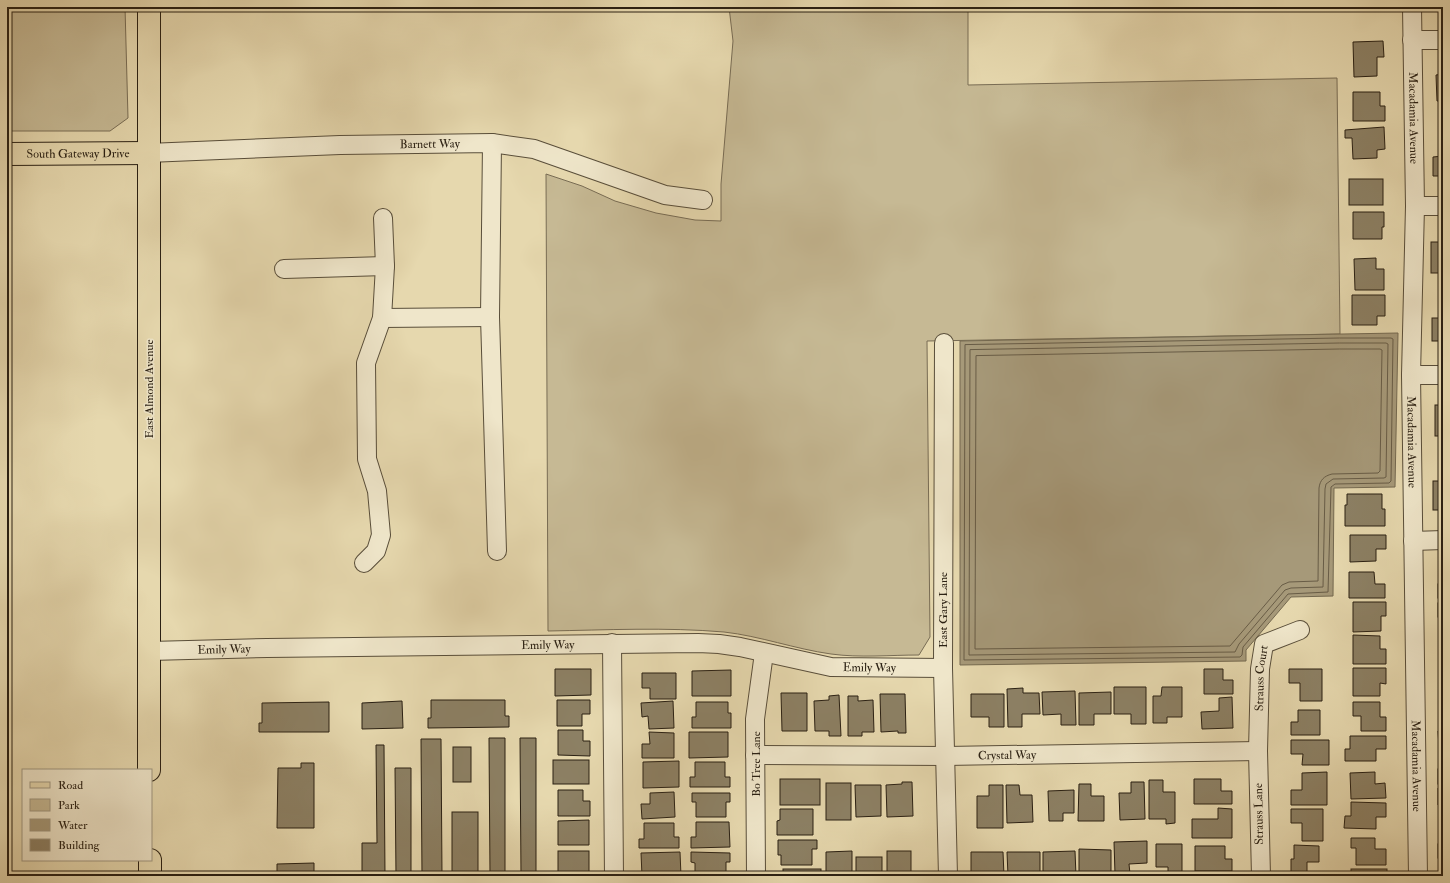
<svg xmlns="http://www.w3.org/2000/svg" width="1450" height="883" font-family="'IM FELL Double Pica',serif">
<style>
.green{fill:#c6b994;stroke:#786c54}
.water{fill:#a69979;stroke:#746950}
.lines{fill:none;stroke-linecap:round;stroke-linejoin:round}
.shore{stroke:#685c46;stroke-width:1}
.building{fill:#8c8064;stroke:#2a2013}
.minor-casing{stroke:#594e3a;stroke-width:20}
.major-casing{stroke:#2a2013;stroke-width:24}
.minor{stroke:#efe6ca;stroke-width:18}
.major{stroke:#e6d8ae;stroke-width:22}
.labels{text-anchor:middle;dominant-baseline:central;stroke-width:3;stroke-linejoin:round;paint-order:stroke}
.street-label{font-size:12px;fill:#2a2013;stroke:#efe6ca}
</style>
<rect width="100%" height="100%" fill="#e6d8ae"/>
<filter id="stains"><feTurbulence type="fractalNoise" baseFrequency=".005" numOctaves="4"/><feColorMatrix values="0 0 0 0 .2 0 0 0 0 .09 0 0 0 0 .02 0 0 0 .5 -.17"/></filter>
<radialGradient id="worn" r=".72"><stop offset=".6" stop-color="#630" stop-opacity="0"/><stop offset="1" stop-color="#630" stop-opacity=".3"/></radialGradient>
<g class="green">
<polygon points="7,7 125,7 128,118 110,131 7,131"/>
<path d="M729 7H968V85L1337 78 1340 334 927 341 930 637 919 655C890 655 860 658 831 654 795 649 760 636 724 632 666 627 606 630 548 631L546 174 582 186 615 201 656 213 695 220 721 221V184L733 41Z"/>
</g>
<polygon class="water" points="1398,333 1395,487 1334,488 1333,596 1291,597 1246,650 1246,661 960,665 960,341"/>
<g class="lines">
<g class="shore">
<polygon points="1340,338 1391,338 1393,339 1391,481 1389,483 1335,484 1331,487 1328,592 1288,594 1243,647 1242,655 1240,657 964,660 965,345"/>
<polygon points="1340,343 1386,343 1388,344 1386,477 1384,478 1333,479 1326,484 1325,489 1323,587 1291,588 1285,590 1239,644 1235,652 969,655 970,350"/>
<path d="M1340 349H1380L1382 350 1380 471 1378 473 1332 474C1324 476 1320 480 1319 488L1318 581 1289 582 1282 585 1230 646 975 649 976 356Z"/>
</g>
</g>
<g class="building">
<polygon points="1383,41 1384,57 1377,57 1377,76 1354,77 1353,42"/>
<polygon points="1443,74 1443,101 1437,101 1436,75"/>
<polygon points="1353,92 1380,92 1380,106 1385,106 1385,121 1353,121"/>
<polygon points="1384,127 1385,149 1377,150 1377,158 1353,159 1352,138 1345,138 1345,130"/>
<polygon points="1443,156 1443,176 1433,176 1433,157"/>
<rect x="1349" y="179" width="34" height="26"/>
<polygon points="1353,212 1384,212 1384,227 1382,227 1382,239 1353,239"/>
<rect x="1431" y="242" width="12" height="31"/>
<polygon points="1376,258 1376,269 1384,269 1384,290 1355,290 1354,259"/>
<polygon points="1352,295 1385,295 1385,316 1377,316 1377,325 1352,325"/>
<rect x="1432" y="318" width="11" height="23"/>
<rect x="1435" y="405" width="8" height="31"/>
<rect x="1433" y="481" width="10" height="29"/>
<polygon points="1347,494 1382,494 1382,509 1385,509 1385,526 1345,526 1345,505 1347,505"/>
<polygon points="1350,535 1386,535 1386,549 1376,549 1376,561 1350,562"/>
<polygon points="1349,572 1374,572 1375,584 1385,584 1385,598 1349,598"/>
<rect x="1438" y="584" width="5" height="14"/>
<polygon points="1353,602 1386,602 1386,616 1381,616 1381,631 1353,632"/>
<rect x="1438" y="603" width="5" height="14"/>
<polygon points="1443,622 1443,633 1441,633 1441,623"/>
<polygon points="1353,635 1380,636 1380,649 1386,649 1386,664 1353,664"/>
<rect x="1439" y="657" width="4" height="15"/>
<polygon points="1353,668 1386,668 1386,684 1380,683 1380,696 1353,696"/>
<polygon points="555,669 591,669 591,695 555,696"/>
<polygon points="1204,669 1223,669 1223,680 1233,680 1233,694 1204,694"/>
<polygon points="1289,669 1322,669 1322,701 1300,701 1300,683 1289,683"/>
<polygon points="731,670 731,696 692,696 692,671"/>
<polygon points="642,673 676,673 676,699 650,699 650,688 642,688"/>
<rect x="1439" y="678" width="4" height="12"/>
<polygon points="1114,687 1146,687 1146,724 1131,724 1131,714 1114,714"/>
<polygon points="1162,687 1182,687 1182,717 1167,717 1167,723 1153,723 1153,696 1161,696"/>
<polygon points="1023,688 1023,693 1039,693 1040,714 1022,714 1022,727 1008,727 1007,689"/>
<polygon points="1075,691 1076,725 1061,725 1061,714 1043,715 1042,692"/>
<polygon points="1111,692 1111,714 1094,714 1094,725 1079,725 1079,693"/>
<polygon points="781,693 807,693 807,731 782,731"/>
<polygon points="880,694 905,694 906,733 898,733 898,731 881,732"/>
<polygon points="971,694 1004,694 1004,727 989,727 989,717 971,717"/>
<polygon points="839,695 841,736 829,736 829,731 815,731 814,701 829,700 829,696"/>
<polygon points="848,696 858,696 858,701 873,700 874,732 862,732 862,736 848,736"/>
<polygon points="1232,697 1233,728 1202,729 1201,712 1219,711 1219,698"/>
<polygon points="431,700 505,700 505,716 509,716 509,727 428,728 428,718 431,718"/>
<polygon points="557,700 590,700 590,714 582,714 582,726 557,726"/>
<polygon points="402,701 403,728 362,729 362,703"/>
<polygon points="673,701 674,728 649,729 648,716 642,717 641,703"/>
<polygon points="329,702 329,732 259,732 259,723 262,723 262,703"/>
<polygon points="696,702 728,702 728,713 731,713 731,728 692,728 692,717 696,717"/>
<polygon points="1353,702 1380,702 1380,717 1386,717 1386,731 1361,731 1361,716 1353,716"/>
<polygon points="1298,710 1320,710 1320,735 1291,735 1291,722 1298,722"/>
<polygon points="558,730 583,730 583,741 590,741 590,756 558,755"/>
<polygon points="1438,731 1443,731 1443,747 1439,747"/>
<polygon points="649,732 674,733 674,758 642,758 642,744 650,744"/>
<polygon points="689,732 728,732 728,757 689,758"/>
<polygon points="1350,736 1386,736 1386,749 1376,749 1376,761 1345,761 1345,749 1350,749"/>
<polygon points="489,738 505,738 505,876 490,876"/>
<polygon points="520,738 536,738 536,876 521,876"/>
<polygon points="421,739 441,739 442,876 422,876"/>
<polygon points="1291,740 1329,740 1329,765 1302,765 1303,754 1291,754"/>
<polygon points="376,745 384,745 385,876 362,876 362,843 377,843"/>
<rect x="453" y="747" width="18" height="35"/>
<rect x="553" y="760" width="36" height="24"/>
<polygon points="679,761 679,787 643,788 643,762"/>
<polygon points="695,762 725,762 725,777 730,777 730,787 690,787 690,777 695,777"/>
<polygon points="301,763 314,763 314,828 277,828 278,768 301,768"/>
<polygon points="395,768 411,768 411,876 396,876"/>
<rect x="1438" y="769" width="5" height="15"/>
<polygon points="1327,772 1327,805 1291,805 1291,790 1302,790 1302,773"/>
<polygon points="1375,772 1375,784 1385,783 1386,798 1351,799 1350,773"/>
<rect x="780" y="779" width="40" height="26"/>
<polygon points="1194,779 1221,779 1221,791 1232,791 1232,804 1194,804"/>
<polygon points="1149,780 1163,780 1163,792 1175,792 1175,823 1166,824 1166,819 1149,819"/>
<polygon points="902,782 912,782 913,816 887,817 886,785 902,784"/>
<polygon points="1131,782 1144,782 1145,819 1120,820 1119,793 1131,793"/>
<rect x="826" y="783" width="25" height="37"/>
<polygon points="1079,784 1091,784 1091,796 1104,796 1104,821 1078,821"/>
<polygon points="855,785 881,785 881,816 856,817"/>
<polygon points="989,785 1003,785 1003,828 977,828 977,796 989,796"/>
<polygon points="1006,785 1019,785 1020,795 1032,795 1033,822 1007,823"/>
<polygon points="1438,788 1443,788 1443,818 1441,818 1441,805 1438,805"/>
<polygon points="558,790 583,790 583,801 590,801 590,816 558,816"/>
<polygon points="1074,790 1074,813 1063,813 1063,821 1049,821 1048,791"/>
<polygon points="674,792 675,817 642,819 641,804 650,804 650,793"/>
<polygon points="692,793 730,793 730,802 726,802 726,817 696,817 696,802 692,802"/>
<polygon points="1351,802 1386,803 1386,817 1376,817 1376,829 1344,828 1345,816 1351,816"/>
<polygon points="1218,808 1232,809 1232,838 1192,838 1192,819 1218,819"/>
<polygon points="780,809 813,809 813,835 777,835 777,821 780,820"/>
<polygon points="1291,809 1323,809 1323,841 1302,841 1302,823 1291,823"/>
<rect x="452" y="812" width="26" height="64"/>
<polygon points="589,820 589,845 558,845 558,821"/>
<polygon points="696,822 729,822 730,847 691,848 691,837 696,837"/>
<polygon points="644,823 674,823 674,837 679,837 679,848 639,848 639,839 644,839"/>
<polygon points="1351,838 1375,838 1375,849 1386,849 1386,865 1356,865 1356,848 1351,848"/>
<polygon points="778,840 817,840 817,849 812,849 812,865 781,865 781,855 778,855"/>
<polygon points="1147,841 1147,863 1129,864 1130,874 1115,874 1114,842"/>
<polygon points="1156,844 1182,844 1182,873 1168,873 1168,867 1156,867"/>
<rect x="1438" y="844" width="5" height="14"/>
<polygon points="1294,845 1319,846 1319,862 1307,862 1307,873 1291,873 1291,859 1294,859"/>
<polygon points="1195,846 1225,846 1225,859 1232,859 1232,871 1195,871"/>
<polygon points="1079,849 1111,850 1111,872 1094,872 1094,876 1079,876"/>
<rect x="558" y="851" width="31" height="25"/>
<polygon points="852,851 852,876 826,876 826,852"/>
<rect x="887" y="851" width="24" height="25"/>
<polygon points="1075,851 1076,876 1061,876 1061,873 1043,873 1043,852"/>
<polygon points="680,852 681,876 642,876 641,853"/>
<polygon points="691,852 730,853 730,862 726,862 726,876 695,876 695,863 691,862"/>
<polygon points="971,852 1003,852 1004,876 990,876 990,874 971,875"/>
<polygon points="1007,852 1040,852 1040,873 1022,873 1022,876 1008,876"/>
<rect x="856" y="857" width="26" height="19"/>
<polygon points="1439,862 1443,862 1443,875 1439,876"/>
<polygon points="314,863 314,876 277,876 277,864"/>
<rect x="783" y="869" width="38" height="7"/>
<rect x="1351" y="869" width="36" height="7"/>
</g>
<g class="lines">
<g class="minor-casing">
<g id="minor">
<path id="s1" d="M1412 7 1415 206 1411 375 1418 876"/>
<polyline points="1412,40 1443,40"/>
<polyline points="492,143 490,317 497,551"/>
<path id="s2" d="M148 153 340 145 492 143 534 149 665 195 703 200"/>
<polyline points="1415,206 1443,206"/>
<polyline points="284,269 385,266"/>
<polyline points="382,318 490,317"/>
<polyline points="944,343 943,668 948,876"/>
<polyline points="1411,375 1443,375"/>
<polyline points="1413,541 1443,540"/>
<polyline points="364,563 376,551 381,535 377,491 367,459 366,363 382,318 385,266 383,218"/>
<polyline points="612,643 614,876"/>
<path id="s3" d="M150 651 267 648 698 643 719 644 740 647 831 667 943 668"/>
<path id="s4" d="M755 755 946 756 1258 751"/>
<polyline points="756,876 755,719 764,653"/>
<path id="s5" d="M1261 876 1258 751 1260 669 1264 644 1300 630"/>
</g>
</g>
<g class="major-casing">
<g id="major">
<polyline points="149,7 149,770"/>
<path id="s6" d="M7 154 148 153"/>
<polyline points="150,860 150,876"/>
</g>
</g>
<use href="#minor" class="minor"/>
<use href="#major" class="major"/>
</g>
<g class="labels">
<g class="street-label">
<text stroke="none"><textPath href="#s1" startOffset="111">Macadamia Avenue</textPath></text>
<text stroke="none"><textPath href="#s2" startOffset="282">Barnett Way</textPath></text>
<text stroke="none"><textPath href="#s6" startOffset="71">South Gateway Drive</textPath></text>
<text transform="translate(149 389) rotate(-90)">East Almond Avenue</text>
<text stroke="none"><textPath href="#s1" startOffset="435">Macadamia Avenue</textPath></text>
<text transform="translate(943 610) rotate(-90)">East Gary Lane</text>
<text stroke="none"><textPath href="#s3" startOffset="398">Emily Way</textPath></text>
<text stroke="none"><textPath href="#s3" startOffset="74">Emily Way</textPath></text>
<text stroke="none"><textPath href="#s3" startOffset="722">Emily Way</textPath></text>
<text stroke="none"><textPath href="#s5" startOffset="198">Strauss Court</textPath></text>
<text stroke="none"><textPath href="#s4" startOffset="252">Crystal Way</textPath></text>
<text transform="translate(756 764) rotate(-90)">Bo Tree Lane</text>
<text stroke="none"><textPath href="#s1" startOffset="759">Macadamia Avenue</textPath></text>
<text transform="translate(1259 814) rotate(-91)">Strauss Lane</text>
</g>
</g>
<rect width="1450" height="883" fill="none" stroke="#e6d8ae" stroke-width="24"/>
<rect x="8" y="8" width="1434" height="867" fill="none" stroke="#2a2013" stroke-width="2"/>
<rect x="12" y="12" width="1426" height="859" fill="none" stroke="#2a2013"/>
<rect x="22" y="769" width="130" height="92" fill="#efe6ca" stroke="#a09781"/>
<rect x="30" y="782" width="20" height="6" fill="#e6d8ae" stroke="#a09781"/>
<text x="58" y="789" font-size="12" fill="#2a2013">Road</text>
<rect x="30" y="799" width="20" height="12" fill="#c6b994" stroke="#a09781"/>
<text x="58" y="809" font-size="12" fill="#2a2013">Park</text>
<rect x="30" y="819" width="20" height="12" fill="#a69979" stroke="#a09781"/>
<text x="58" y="829" font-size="12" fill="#2a2013">Water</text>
<rect x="30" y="839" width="20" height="12" fill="#8c8064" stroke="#a09781"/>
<text x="58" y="849" font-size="12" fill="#2a2013">Building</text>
<rect width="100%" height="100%" filter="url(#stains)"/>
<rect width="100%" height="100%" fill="url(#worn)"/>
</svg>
